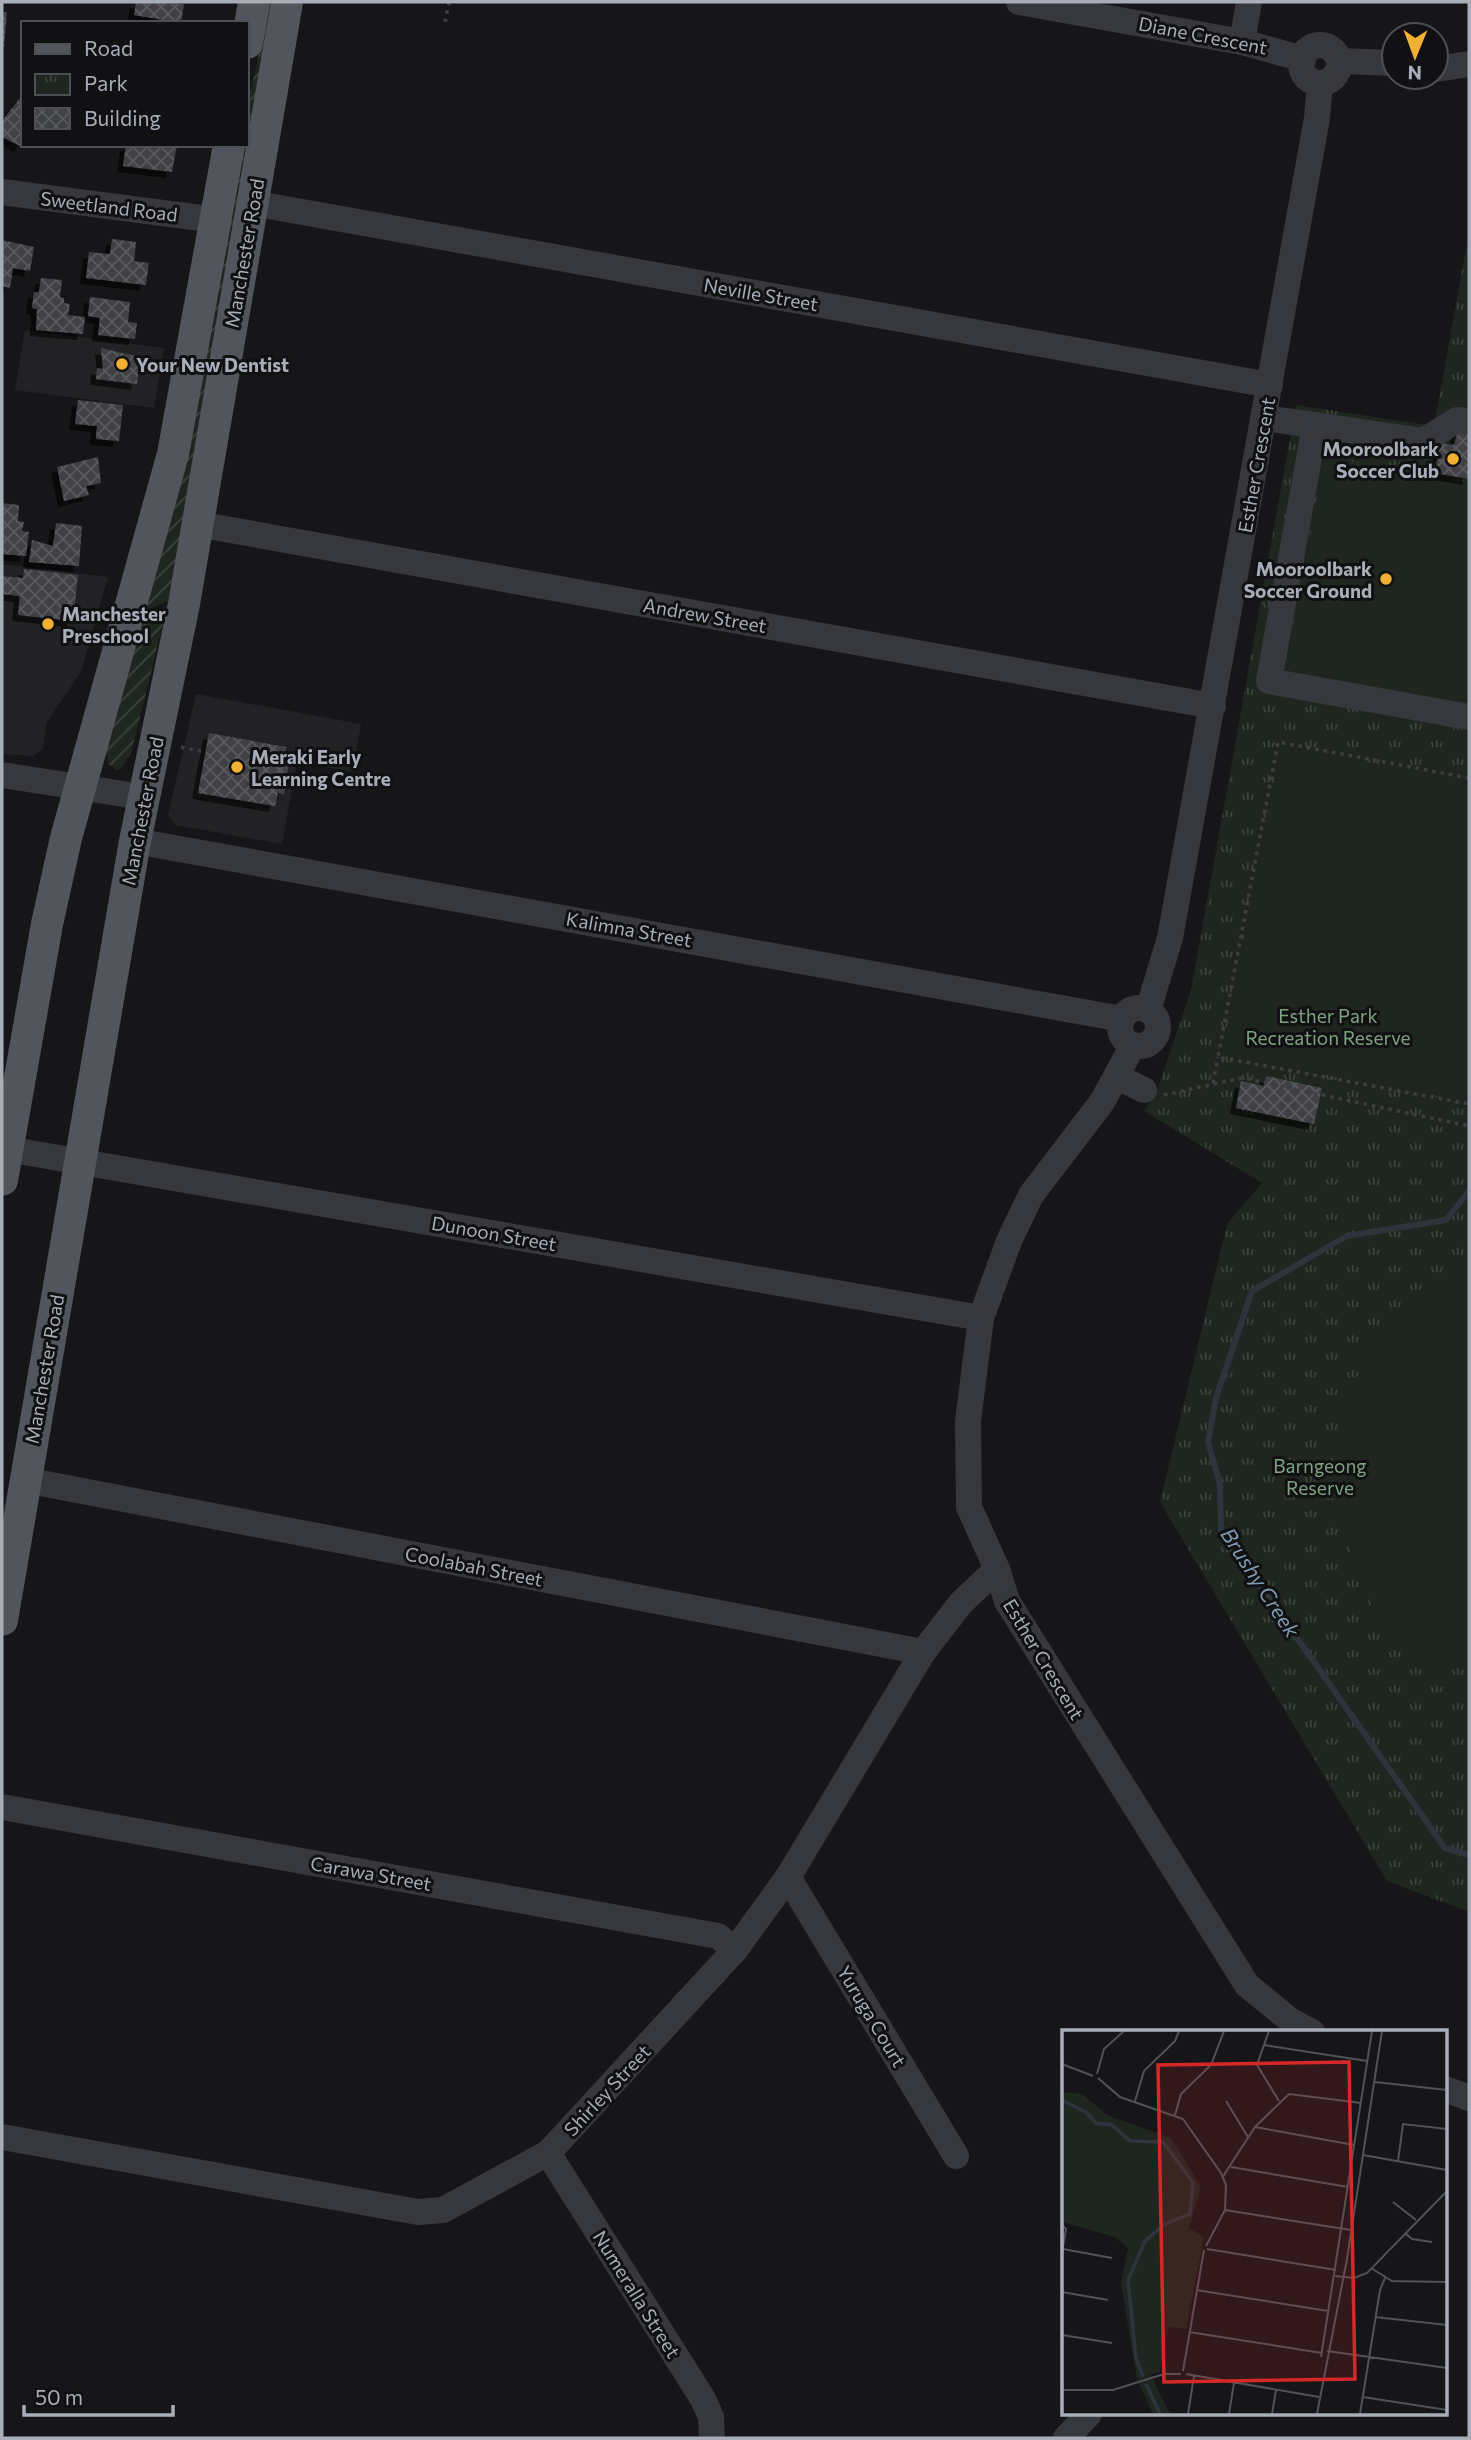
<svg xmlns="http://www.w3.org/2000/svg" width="1471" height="2440" font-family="Commissioner,sans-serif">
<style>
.built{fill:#222225}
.park{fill:url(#park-tufts)}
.garden{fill:url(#garden-furrows)}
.pitch{fill:#1e261f}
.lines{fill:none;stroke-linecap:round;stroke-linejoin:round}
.stream{stroke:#2c353c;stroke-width:6}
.building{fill:url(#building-cross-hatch);filter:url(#shadow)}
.path{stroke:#3d3f44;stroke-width:3.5;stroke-dasharray:3.5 5;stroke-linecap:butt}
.minor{stroke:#37383d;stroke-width:26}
.major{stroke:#53555c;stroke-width:32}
.poi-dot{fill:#f2b134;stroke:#111113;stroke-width:2.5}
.labels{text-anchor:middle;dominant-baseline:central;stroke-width:6;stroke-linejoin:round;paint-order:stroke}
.street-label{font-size:19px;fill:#a8adb8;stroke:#111113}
.poi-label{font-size:19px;font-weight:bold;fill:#a8adb8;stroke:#111113;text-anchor:start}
.park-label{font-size:19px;fill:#7fa381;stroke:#111113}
.water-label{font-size:21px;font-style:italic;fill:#7f9bb3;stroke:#111113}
.inset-river{fill:none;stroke:#2c353c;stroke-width:3.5}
.inset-road{fill:none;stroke:#505258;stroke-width:2}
.view{fill:#d62828;fill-opacity:0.15;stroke:#d62828;stroke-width:3.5}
.inset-edge{fill:none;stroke:#a8adb8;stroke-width:3.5}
</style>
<defs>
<pattern id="park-tufts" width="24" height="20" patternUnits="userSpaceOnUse" patternTransform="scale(1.75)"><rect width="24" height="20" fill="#1e261f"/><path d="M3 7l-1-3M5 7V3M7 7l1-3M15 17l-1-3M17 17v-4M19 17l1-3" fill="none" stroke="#3c433d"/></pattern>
<pattern id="garden-furrows" width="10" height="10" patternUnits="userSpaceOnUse" patternTransform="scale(1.75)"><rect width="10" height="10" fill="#1e261f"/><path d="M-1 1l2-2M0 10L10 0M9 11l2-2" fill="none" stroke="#3c433d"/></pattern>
<pattern id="building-cross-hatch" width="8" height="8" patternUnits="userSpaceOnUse" patternTransform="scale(1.75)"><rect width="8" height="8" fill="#404145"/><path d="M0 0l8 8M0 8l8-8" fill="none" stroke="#595a5e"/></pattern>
<filter id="shadow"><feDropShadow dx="-6" dy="6" stdDeviation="0" flood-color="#0009"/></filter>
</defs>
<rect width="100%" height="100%" fill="#161618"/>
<g class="built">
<polygon points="25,330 164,348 154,408 15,390"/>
<polygon points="2,564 108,577 81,672 47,722 43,749 33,756 2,754"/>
<polygon points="196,694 361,724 353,772 297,762 282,844 175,825 168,815"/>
</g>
<polygon class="park" points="1469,232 1469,1912 1387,1881 1160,1502 1227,1224 1262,1183 1144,1111 1157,1091 1191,990 1296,405 1434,426"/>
<g class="garden">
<polygon points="271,2 278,2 180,558 168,601 141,613 240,145 247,145 247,106"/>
<polygon points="167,607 131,754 120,769 116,770 108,763 106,752 139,618"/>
</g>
<g class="pitch">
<polygon points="1325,457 1469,484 1469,708 1284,675"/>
<polygon points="1281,746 1469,781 1469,1102 1222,1055"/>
<path d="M1469 1278V1670C1401 1661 1372 1619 1352 1557 1346 1538 1337 1520 1335 1501 1327 1411 1374 1299 1469 1278Z"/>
</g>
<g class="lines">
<polyline class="stream" points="1469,1191 1446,1220 1347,1236 1252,1291 1216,1398 1208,1442 1220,1484 1221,1530 1445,1848 1469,1855"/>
</g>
<g class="building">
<polygon points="136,2 184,4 181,23 134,15"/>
<polygon points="2,12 7,12 4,47 2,47"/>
<polygon points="23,94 23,141 20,146 2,137 2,121"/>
<polygon points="126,145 177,145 172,172 123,166"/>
<polygon points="112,239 136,242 134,261 149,263 146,285 86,278 89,252 110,254"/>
<polygon points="2,240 34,247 30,271 13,268 10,288 2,286"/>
<polygon points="41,278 62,280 60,297 64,298 64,303 70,304 68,315 85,317 83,334 36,330 37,309 32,308 34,292 39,292"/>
<polygon points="90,297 130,302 128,322 137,323 135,339 98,335 100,318 88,316"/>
<polygon points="101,348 140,357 137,384 96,379 97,368 103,369"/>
<polygon points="78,400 123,405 119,441 96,439 97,426 75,424"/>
<polygon points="1458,430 1469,432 1469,479 1435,473 1440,443 1454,445"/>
<polygon points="98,457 101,483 86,486 89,495 64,501 57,467"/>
<polygon points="2,503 19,505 18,521 24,522 22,531 29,532 26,556 2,554"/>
<polygon points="56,523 82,526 79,566 29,562 32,540 53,546"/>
<polygon points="24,569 78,575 73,621 18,615 20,596 2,594 2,576 23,578"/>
<polygon points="209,733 286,747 283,762 289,763 284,794 278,793 275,806 198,793"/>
<polygon points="1266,1076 1322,1088 1314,1124 1236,1108 1241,1081 1264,1086"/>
</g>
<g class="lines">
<g class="path">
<polyline points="445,22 449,2"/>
<polyline points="181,747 205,752"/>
<polyline points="1469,778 1278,742 1218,1057 1469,1104"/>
<polyline points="1213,1083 1218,1057"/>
<polyline points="1164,1095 1242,1078 1469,1126"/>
</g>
<g class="minor">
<polyline points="1019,2 1242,42 1303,59"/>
<polyline points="1242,42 1249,2"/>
<circle cx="1320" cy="64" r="19"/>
<polyline points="1339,61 1394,63"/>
<polyline points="1436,69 1469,64"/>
<polyline points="2,192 216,220"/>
<polyline points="252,203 1270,385"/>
<polyline points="1264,418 1315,425 1269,681 1469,717"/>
<polyline points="1315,425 1423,441 1457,420 1469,421"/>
<polyline points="197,524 1213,706"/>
<polyline points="2,775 143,797"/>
<polyline points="135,841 1122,1019"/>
<circle cx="1139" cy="1027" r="19"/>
<polyline points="1148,1010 1170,938 1317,118 1320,83"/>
<polyline points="1133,1045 1102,1102 1031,1195 1009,1241 981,1318 968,1421 969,1507 997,1569 1007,1601 1247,1985 1291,2021 1312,2032"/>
<polyline points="1117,1077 1144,1090"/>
<polyline points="7,1149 981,1318"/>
<polyline points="25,1480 923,1652"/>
<polyline points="2,1807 718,1936 735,1950"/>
<polyline points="788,1877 956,2156"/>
<polyline points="1445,2089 1469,2098"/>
<polyline points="2,2137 418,2212 443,2210 548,2153 735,1950 788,1877 923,1652 961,1603 997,1569"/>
<polyline points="548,2153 703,2399 711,2417 712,2438"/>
<polyline points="1066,2438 1089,2414"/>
</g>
<g class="major">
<polyline points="247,43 254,2"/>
<polyline points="2,1180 47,924 66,838 173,454 229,145"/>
<polyline points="2,1620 135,841 184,604 287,2"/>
</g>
</g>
<g class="poi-dot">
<circle cx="122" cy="364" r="7"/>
<circle cx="1453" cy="459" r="7"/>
<circle cx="1386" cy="579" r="7"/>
<circle cx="48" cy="624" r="7"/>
<circle cx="237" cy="767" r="7"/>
</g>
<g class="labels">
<g class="street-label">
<text transform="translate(1203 35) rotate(11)">Diane Crescent</text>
<text transform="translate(109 206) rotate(7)">Sweetland Road</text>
<text transform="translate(244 253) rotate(-80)">Manchester Road</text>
<text transform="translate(761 294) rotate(10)">Neville Street</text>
<text transform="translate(1256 465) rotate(-80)">Esther Crescent</text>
<text transform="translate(705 615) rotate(10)">Andrew Street</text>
<text transform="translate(142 811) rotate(-79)">Manchester Road</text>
<text transform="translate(629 929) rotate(10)">Kalimna Street</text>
<text transform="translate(494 1233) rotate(10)">Dunoon Street</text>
<text transform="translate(44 1369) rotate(-80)">Manchester Road</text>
<text transform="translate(474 1566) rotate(11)">Coolabah Street</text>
<text transform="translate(1044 1659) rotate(59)">Esther Crescent</text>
<text transform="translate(371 1873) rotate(10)">Carawa Street</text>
<text transform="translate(872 2016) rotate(59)">Yuruga Court</text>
<text transform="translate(607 2090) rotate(-47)">Shirley Street</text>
<text transform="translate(637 2294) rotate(58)">Numeralla Street</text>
</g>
<g class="poi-label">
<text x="136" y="364">Your New Dentist</text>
<text x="1439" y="448" text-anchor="end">Mooroolbark<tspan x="1439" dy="22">Soccer Club</tspan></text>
<text x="1372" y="568" text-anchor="end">Mooroolbark<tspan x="1372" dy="22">Soccer Ground</tspan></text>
<text x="62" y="613">Manchester<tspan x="62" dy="22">Preschool</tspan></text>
<text x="251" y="756">Meraki Early<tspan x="251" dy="22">Learning Centre</tspan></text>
</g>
<g class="park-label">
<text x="1328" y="1015">Esther Park<tspan x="1328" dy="22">Recreation Reserve</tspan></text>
<text x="1320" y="1465">Barngeong<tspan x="1320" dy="22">Reserve</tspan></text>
</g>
<g class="water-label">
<text transform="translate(1261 1582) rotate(57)">Brushy Creek</text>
</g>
</g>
<g transform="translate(1062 2030)">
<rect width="385" height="385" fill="#161618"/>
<path d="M89 345 108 384H91L75 349Z" fill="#1e261f"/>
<path d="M0 62 20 64 45 85 109 108 139 157 127 198 142 207 124 299 106 297 98 342 75 349 59 254 66 218 53 207 0 192Z" fill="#1e261f"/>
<path d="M0 86 10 108 9 119 1 121ZM16 95 40 99 49 107 56 132 38 136 17 133ZM71 161a24 24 0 1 1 48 0a24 24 0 1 1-48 0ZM43 138 62 142 69 158 66 184 52 197 34 194 24 175 28 148ZM95 208 132 215 125 255 88 249ZM84 258 125 264 120 293 80 286Z" fill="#1e261f"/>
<path class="inset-river" d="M0 70 25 83 34 93 50 95 68 111 101 112 131 153 128 184 103 194 83 211 66 250 74 328 81 347M84 354 98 384"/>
<path class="inset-road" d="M207 1 195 35 217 71M202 15 305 31M0 34 31 46M35 44 42 19 62 1M36 48 58 67 121 89 159 143 164 155 163 180 144 216M313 52 385 60M73 71 82 41 113 11 117 1M164 71 186 107M113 85 119 64 149 35 162 1M193 97 292 115M301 125 385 140M336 131 341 94 385 99M169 137 286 157M160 148 193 97 227 64 299 73M331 172 354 190M163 180 289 200M0 195 4 199 0 223M343 203 350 209 370 212M1 219 50 228M145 219 274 240M309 238 330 251 385 252M273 246 292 248 305 243 385 161M134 260 266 281M0 262 46 270M313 287 385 295M127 302 260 323M0 305 50 313M265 321 385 338M259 327 310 1M121 341 142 220M124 344 257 367M0 360H51L102 344H119M301 367 385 380M126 384 132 346M167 384 172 353M210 384 214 360M255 384 285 229 320 1M298 384 318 260 323 248"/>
<path class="view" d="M287 32 293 349 102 352 96 35Z"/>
<rect width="385" height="385" class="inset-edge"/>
</g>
<rect width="1471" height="2440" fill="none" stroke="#a8adb8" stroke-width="7"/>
<rect x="21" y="21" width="228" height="126" fill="#111113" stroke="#4d4f55" stroke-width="2"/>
<rect x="35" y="44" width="35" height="10" fill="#53555c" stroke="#4d4f55" stroke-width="2"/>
<text x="84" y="56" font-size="21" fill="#a8adb8">Road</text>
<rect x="35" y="74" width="35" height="21" fill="url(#park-tufts)" stroke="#4d4f55" stroke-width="2"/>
<text x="84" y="91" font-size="21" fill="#a8adb8">Park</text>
<rect x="35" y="108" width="35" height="21" fill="url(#building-cross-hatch)" stroke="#4d4f55" stroke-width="2"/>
<text x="84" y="126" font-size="21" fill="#a8adb8">Building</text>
<g transform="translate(1415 56) rotate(181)"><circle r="33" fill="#111113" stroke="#4d4f55" stroke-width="2"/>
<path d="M0-5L12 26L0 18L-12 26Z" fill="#f2b134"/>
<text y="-10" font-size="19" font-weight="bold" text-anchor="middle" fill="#a8adb8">N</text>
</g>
<path d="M24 2405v10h149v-10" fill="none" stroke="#a8adb8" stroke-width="3.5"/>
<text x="35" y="2405" font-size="21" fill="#a8adb8" stroke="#111113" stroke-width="5" paint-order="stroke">50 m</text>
</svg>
